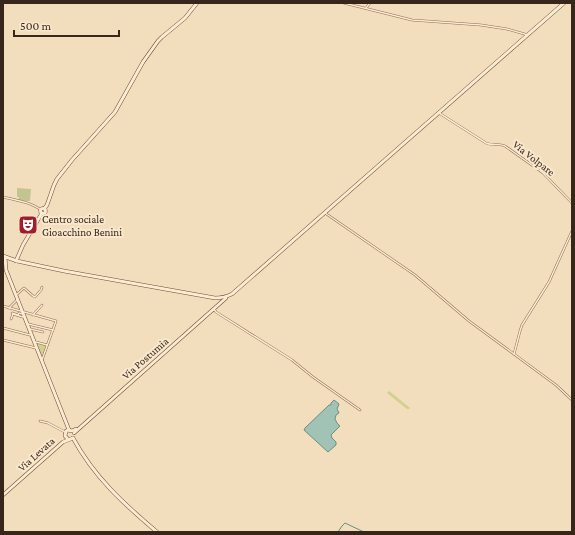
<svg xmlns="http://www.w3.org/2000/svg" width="575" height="535" font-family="'Crimson Pro',serif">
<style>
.green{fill:#d0d18f}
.cemetery{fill:#c3c590}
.water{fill:#a1c3b6;stroke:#679183}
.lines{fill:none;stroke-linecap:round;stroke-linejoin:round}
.stream{stroke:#679183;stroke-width:1}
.street-casing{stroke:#8c6c54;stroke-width:2.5}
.secondary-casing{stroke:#6d4d37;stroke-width:4}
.street{stroke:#fcebd0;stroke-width:1.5}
.secondary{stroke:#fcebd0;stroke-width:3}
.labels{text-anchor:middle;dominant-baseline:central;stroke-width:4;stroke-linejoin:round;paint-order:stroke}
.street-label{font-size:11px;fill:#39261a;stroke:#f9e8cd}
.poi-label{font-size:11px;fill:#39261a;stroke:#f9e8cd;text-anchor:start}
</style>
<rect width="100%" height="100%" fill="#f2ddbc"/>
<g class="green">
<polygon points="36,343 47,346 42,357"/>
<polygon points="389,391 410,408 409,409 407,409 387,393"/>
</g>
<polygon class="cemetery" points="17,188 31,189 30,201 18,201 19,197 17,197"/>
<polygon class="water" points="334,400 339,404 337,409 339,413 336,415 335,419 337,423 340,426 331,435 332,438 336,442 336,445 328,452 304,430 305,428 329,405 331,405 331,403"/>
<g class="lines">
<polyline class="stream" points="338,532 342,526 345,523 364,532"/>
<g class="street-casing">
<g id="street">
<polyline points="344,3 412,20 481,25 507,29 528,35"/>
<polyline points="366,8 370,3"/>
<path d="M439 113 486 143C492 146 499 143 505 146L543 173 572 203"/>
<path d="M3 197C15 200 31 202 41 210"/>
<polyline points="325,213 415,275 469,321 556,385 572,400"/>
<polyline points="16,295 24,288 33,296 35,297 41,290 42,287"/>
<polyline points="3,306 56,321 42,360"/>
<polyline points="9,308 18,299"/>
<polyline points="214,309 216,312 292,360 313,377 360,410"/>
<polyline points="12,313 18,315 19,313 23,314"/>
<polyline points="33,315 42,305"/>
<polyline points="11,319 13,314 23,317"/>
<polyline points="28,324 53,330"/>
<polyline points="3,328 30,335"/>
<polyline points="30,329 43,332"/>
<polyline points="3,340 36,348"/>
<polyline points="36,342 47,345"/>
<polyline points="514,354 520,331 522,325 549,282 572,231"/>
<polyline points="40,421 48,423 65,432"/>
</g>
</g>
<g class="secondary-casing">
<g id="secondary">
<circle cx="43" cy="211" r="2.5"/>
<polyline points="44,209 47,205 54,185 57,179 72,160 115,112 143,62 158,41 162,37 185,18 197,3"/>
<path d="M3 256 17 261 64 271 215 298C222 298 226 297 232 294L564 3"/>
<polyline points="5,257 6,270 69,430"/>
<polyline points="16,261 23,245 42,213"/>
<polyline points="74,433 226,298"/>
<path d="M73 438C94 477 124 504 157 532"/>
<polyline points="68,439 65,436 66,431 68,430 72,431 76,429"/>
<polyline points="3,495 63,442 73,438"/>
</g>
</g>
<use href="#street" class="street"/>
<use href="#secondary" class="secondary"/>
</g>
<defs>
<g id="theatre-square" transform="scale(1)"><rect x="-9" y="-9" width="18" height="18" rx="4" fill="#a11d2b" stroke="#f9e8cd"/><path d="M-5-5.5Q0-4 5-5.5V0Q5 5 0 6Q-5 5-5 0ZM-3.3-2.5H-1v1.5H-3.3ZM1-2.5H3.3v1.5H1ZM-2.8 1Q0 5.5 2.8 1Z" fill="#fff"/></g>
</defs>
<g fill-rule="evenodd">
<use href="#theatre-square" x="28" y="225"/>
</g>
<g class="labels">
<g class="street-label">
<text transform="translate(534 158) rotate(38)">Via Volpare</text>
<text transform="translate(145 358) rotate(-41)">Via Postumia</text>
<text transform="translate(36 454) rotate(-42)">Via Levata</text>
</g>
<g class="poi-label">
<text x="42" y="219">Centro sociale<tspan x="42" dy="13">Gioacchino Benini</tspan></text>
</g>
</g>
<rect width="575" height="535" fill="none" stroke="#39261a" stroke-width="8"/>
<path d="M14 30v6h105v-6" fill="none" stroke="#39261a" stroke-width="2"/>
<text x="20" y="30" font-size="12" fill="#39261a" stroke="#f9e8cd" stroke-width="3" paint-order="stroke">500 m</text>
</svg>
